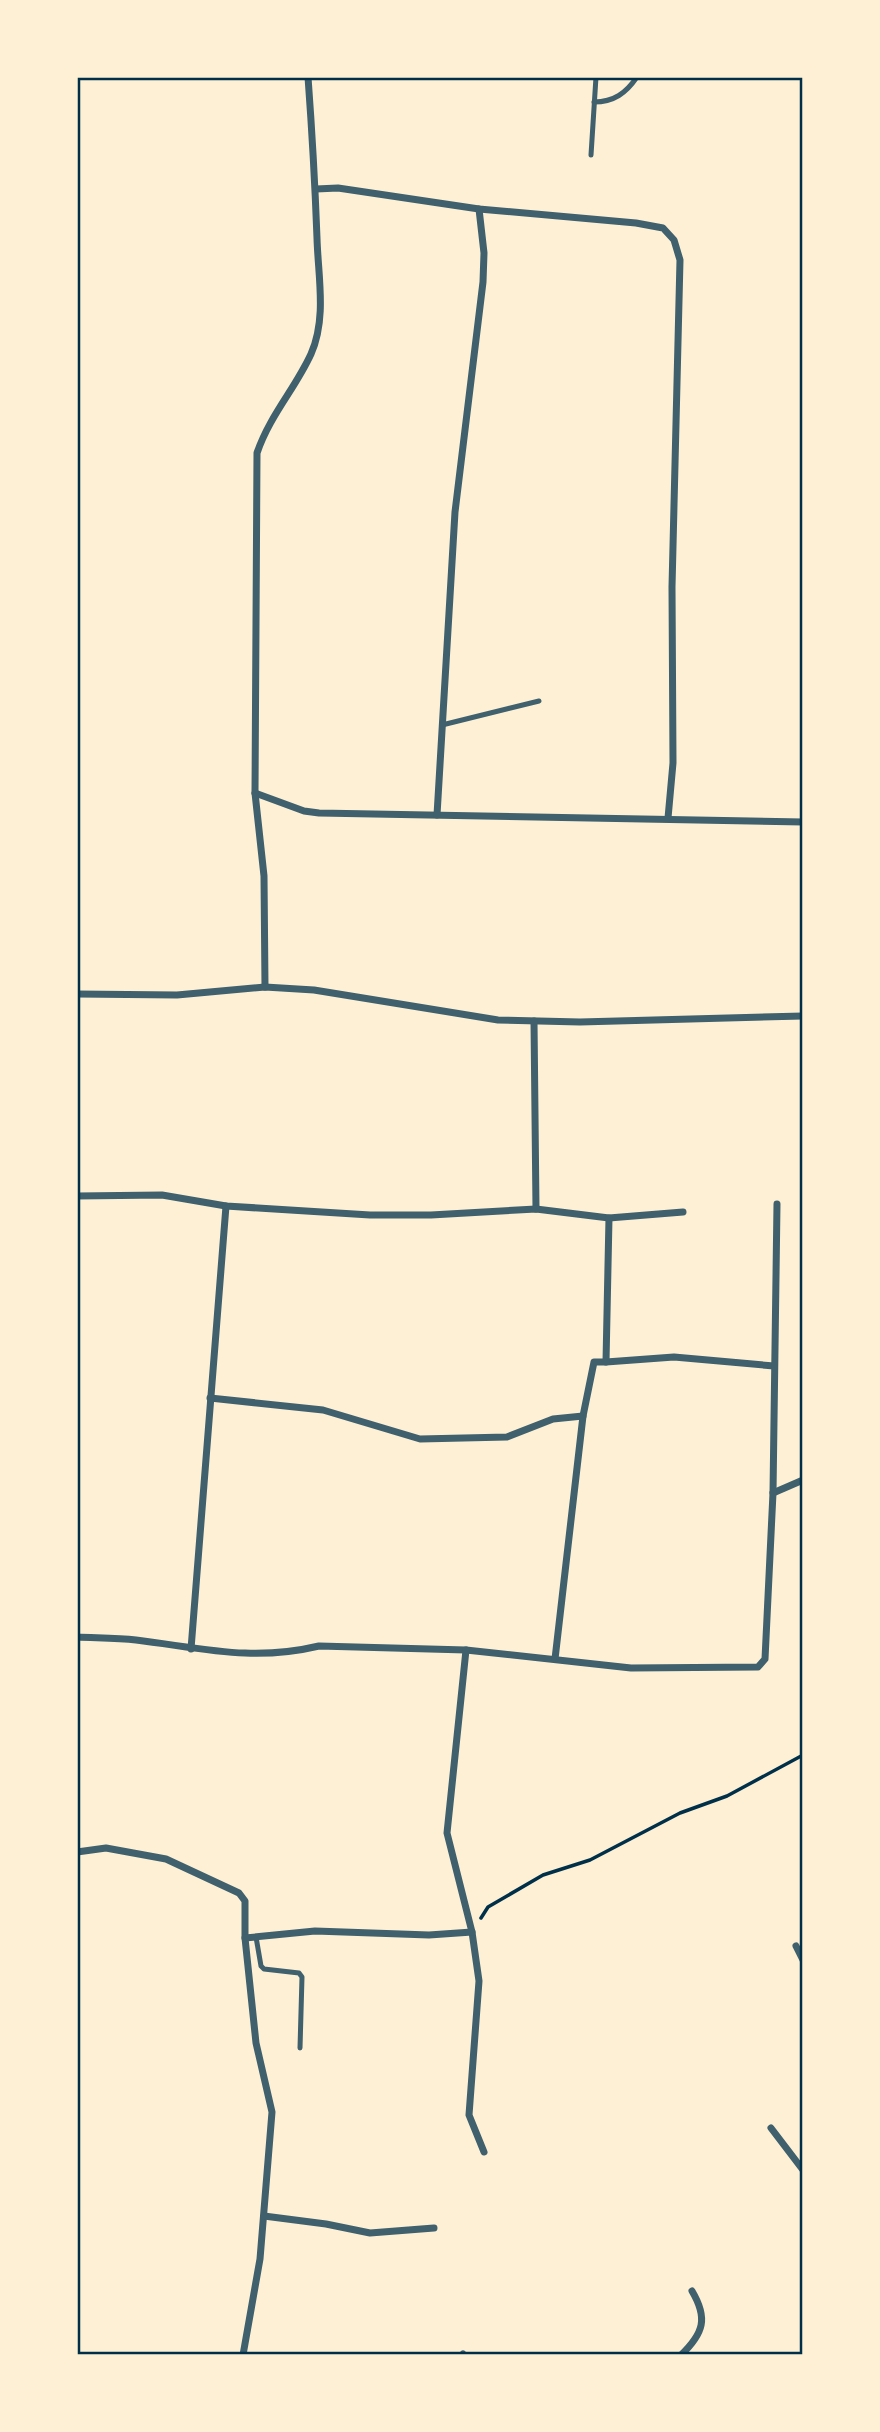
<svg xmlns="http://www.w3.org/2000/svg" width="880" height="2432" font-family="Rubik,sans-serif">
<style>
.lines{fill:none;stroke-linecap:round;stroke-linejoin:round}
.path{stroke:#003049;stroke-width:3.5}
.service{stroke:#3f606c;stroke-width:5}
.minor{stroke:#3f606c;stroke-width:7}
.neatline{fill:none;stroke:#003049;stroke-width:2.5}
</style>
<rect width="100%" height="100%" fill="#fdf0d5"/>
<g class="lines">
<polyline class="path" points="481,1918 488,1907 543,1875 590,1860 680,1813 727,1796 803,1755"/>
<g class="service">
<path d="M594 102C614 102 626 93 637 77"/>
<polyline points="591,155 596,77"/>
<polyline points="442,725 539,701"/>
<polyline points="256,1937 261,1966 264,1969 299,1973 302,1977 300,2048"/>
</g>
<g class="minor">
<polyline points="316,189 338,188 479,209 636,223 663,228 674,240 680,260 672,587 673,763 668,818"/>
<polyline points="255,793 304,811 319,813 803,822"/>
<polyline points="437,815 455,512 483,282 484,253 479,209"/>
<path d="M265 987 264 876 255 793 257 453C270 415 295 389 311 354 327 318 318 276 317 238 315 184 312 131 308 77"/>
<polyline points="77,994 177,995 265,987 314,990 498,1020 580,1022 803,1016"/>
<polyline points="534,1021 536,1209"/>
<polyline points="77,1196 162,1195 226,1206 370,1215 431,1215 536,1209 609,1218 683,1212"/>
<polyline points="606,1362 674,1357 774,1366"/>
<polyline points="210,1398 323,1410 420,1439 507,1437 553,1419 583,1416"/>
<polyline points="773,1493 803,1480"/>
<path d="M77 1637C97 1638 117 1638 136 1640 202 1648 252 1662 319 1646L466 1650 631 1668 758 1667 765 1659 773 1493 777 1204"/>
<polyline points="191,1649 226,1206"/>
<polyline points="466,1650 447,1833 472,1932 479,1981 469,2115 484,2152"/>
<polyline points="555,1659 583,1416 594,1362 606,1362 609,1218"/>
<polyline points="77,1852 106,1848 166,1859 239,1893 245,1901 245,1938 256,2043 272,2112 260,2259 243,2355"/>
<polyline points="245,1938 315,1931 429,1935 472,1932"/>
<polyline points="796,1946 803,1960"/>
<polyline points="771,2128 803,2170"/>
<polyline points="264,2216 326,2224 370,2233 434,2228"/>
<polyline points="462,2355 463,2354"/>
<path d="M681 2355C704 2333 708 2318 692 2291"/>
</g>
</g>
<rect width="880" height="2432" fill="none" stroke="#fdf0d5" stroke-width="158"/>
<rect x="79" y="79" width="722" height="2274" class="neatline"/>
</svg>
